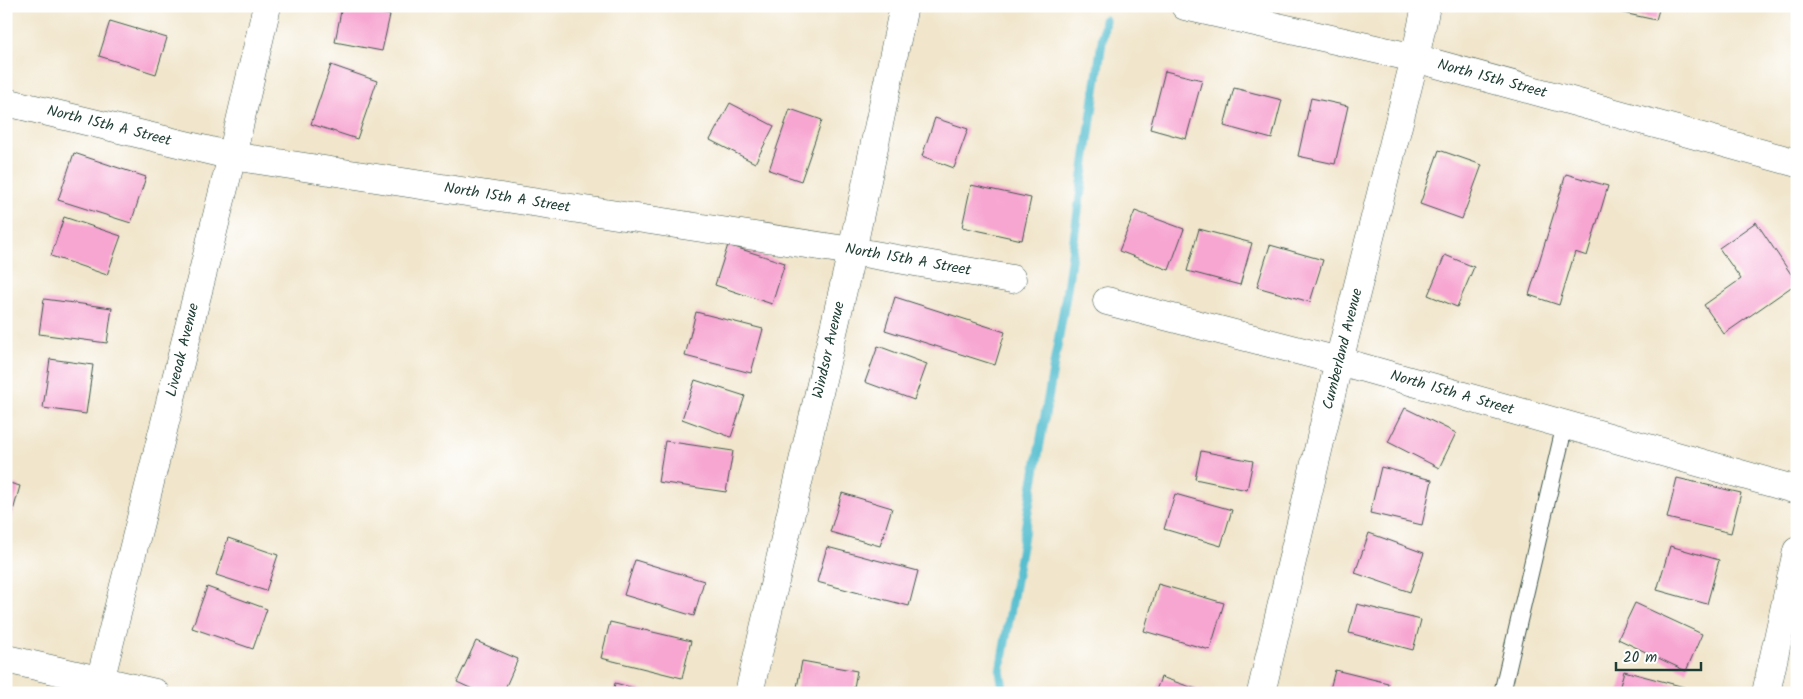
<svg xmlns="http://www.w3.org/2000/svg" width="1803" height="699" font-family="Kalam,sans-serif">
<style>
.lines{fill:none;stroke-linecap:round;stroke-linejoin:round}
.stream{stroke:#54becf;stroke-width:9}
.building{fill:#f7a6d1}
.service-casing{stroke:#3e564b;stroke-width:18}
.minor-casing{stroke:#3e564b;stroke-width:29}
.service{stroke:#fff;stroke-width:16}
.minor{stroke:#fff;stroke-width:28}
.labels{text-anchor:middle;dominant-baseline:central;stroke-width:4;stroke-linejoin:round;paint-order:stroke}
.street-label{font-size:15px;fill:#1f3d34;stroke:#fff}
</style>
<rect width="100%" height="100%" fill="#fff"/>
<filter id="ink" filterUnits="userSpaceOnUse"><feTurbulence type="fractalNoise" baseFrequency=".02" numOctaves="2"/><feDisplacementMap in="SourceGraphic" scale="10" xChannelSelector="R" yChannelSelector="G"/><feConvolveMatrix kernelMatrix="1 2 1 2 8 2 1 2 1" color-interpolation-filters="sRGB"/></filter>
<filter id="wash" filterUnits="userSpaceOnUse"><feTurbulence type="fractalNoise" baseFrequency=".0096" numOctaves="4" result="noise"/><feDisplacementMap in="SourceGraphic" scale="20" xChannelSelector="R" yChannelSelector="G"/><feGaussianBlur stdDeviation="1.12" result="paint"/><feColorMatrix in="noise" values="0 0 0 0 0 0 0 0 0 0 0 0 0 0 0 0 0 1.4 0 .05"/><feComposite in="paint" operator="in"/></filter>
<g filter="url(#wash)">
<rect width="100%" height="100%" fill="#f1e6cc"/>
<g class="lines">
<polyline class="stream" points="1004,693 1000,671 1066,296 1105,20"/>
</g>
<g id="blocks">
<g class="building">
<polygon points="342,6 390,15 382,51 335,42"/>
<polygon points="1605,6 1660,6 1656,20 1604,9"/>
<polygon points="110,21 167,38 156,74 99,56"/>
<polygon points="331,65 377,81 357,139 311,124"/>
<polygon points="1165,71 1202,80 1186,139 1150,129"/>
<polygon points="1234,88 1282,100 1272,139 1224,126"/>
<polygon points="1311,98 1348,106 1335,164 1298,156"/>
<polygon points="730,103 774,126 755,163 710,140"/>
<polygon points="790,109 822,120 801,181 769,170"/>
<polygon points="935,118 968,129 954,168 922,156"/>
<polygon points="1439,150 1482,165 1462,219 1420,204"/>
<polygon points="74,153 146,177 131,223 58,200"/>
<polygon points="1566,174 1608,186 1587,256 1575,252 1559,305 1529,295"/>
<polygon points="971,185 1031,198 1022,240 962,227"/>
<polygon points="1135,211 1184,229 1169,270 1119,251"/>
<polygon points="64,217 121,236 107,275 51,256"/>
<polygon points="1756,222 1797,283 1724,334 1704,305 1741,279 1719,248"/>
<polygon points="1199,229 1252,243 1240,285 1187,271"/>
<polygon points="728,245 785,263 772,304 715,285"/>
<polygon points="1270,245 1323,260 1310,302 1257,287"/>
<polygon points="1445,255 1474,267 1457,307 1428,295"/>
<polygon points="895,297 1005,332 995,365 885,330"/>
<polygon points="44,299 112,308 107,343 39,334"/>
<polygon points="696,312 763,329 751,373 685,356"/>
<polygon points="878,346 927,364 914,400 865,382"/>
<polygon points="50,359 93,365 86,414 43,408"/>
<polygon points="695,380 745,396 731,437 682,419"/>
<polygon points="1405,408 1456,433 1439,468 1388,442"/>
<polygon points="665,441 733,451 726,492 658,482"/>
<polygon points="1201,451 1253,461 1247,490 1195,479"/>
<polygon points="1381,467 1432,480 1422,525 1370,513"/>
<polygon points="1677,478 1741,493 1731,533 1667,518"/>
<polygon points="6,482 20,486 8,529 6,529"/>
<polygon points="842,493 892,508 880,546 830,532"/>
<polygon points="1175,494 1232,510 1221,546 1164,529"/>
<polygon points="1369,533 1424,553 1410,592 1355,573"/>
<polygon points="228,538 278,555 266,591 216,575"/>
<polygon points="1670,546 1719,560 1707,604 1657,590"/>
<polygon points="827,547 918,571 909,606 817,582"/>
<polygon points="635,560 704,581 694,616 624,595"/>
<polygon points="1158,584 1224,603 1210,650 1144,631"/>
<polygon points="207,587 267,609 253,649 192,628"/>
<polygon points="1635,603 1702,634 1686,671 1618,639"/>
<polygon points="1357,604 1421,620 1413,650 1349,633"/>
<polygon points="610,622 691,641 682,678 601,658"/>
<polygon points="476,641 518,659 503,693 481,693 457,682"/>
<polygon points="802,661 857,671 853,693 796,693"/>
<polygon points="1335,670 1388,683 1386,693 1329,693"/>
<polygon points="1624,671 1688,688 1687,693 1618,693"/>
<polygon points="1161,677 1205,692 1205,693 1155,693"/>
<polygon points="615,683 649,692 649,693 613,693"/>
</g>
</g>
</g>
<g filter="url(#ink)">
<use href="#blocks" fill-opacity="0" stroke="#3e564b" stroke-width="1"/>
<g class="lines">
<g class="service-casing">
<polyline id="service" points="1502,693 1565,424"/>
</g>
<g class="minor-casing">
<g id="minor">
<polyline points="1185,6 1415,58 1797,163"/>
<polyline points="6,102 232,156 852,251 1012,279"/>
<polyline points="1107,301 1339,361 1797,490"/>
<polyline points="6,659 155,693"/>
<polyline points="97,693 232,156 267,6"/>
<polyline points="749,693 852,251 904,6"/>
<polyline points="1261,693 1339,361 1415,58 1426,6"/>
<polyline points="1766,693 1797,551"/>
</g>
</g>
<use href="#service" class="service"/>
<use href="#minor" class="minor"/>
</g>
</g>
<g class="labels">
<g class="street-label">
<text transform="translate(1492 79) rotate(15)">North 15th Street</text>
<text transform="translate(109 126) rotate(14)">North 15th A Street</text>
<text transform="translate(507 198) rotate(9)">North 15th A Street</text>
<text transform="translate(908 260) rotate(10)">North 15th A Street</text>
<text transform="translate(1343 349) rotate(-76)">Cumberland Avenue</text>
<text transform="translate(183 350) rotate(-76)">Liveoak Avenue</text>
<text transform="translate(829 350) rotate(-77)">Windsor Avenue</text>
<text transform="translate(1452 393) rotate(16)">North 15th A Street</text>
</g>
</g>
<rect width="1803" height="699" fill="none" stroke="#fff" stroke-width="25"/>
<path d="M1616 662v8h85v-8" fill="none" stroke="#1f3d34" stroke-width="2.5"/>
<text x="1623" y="662" font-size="15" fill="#1f3d34" stroke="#ffffff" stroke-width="4" paint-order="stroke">20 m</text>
</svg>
